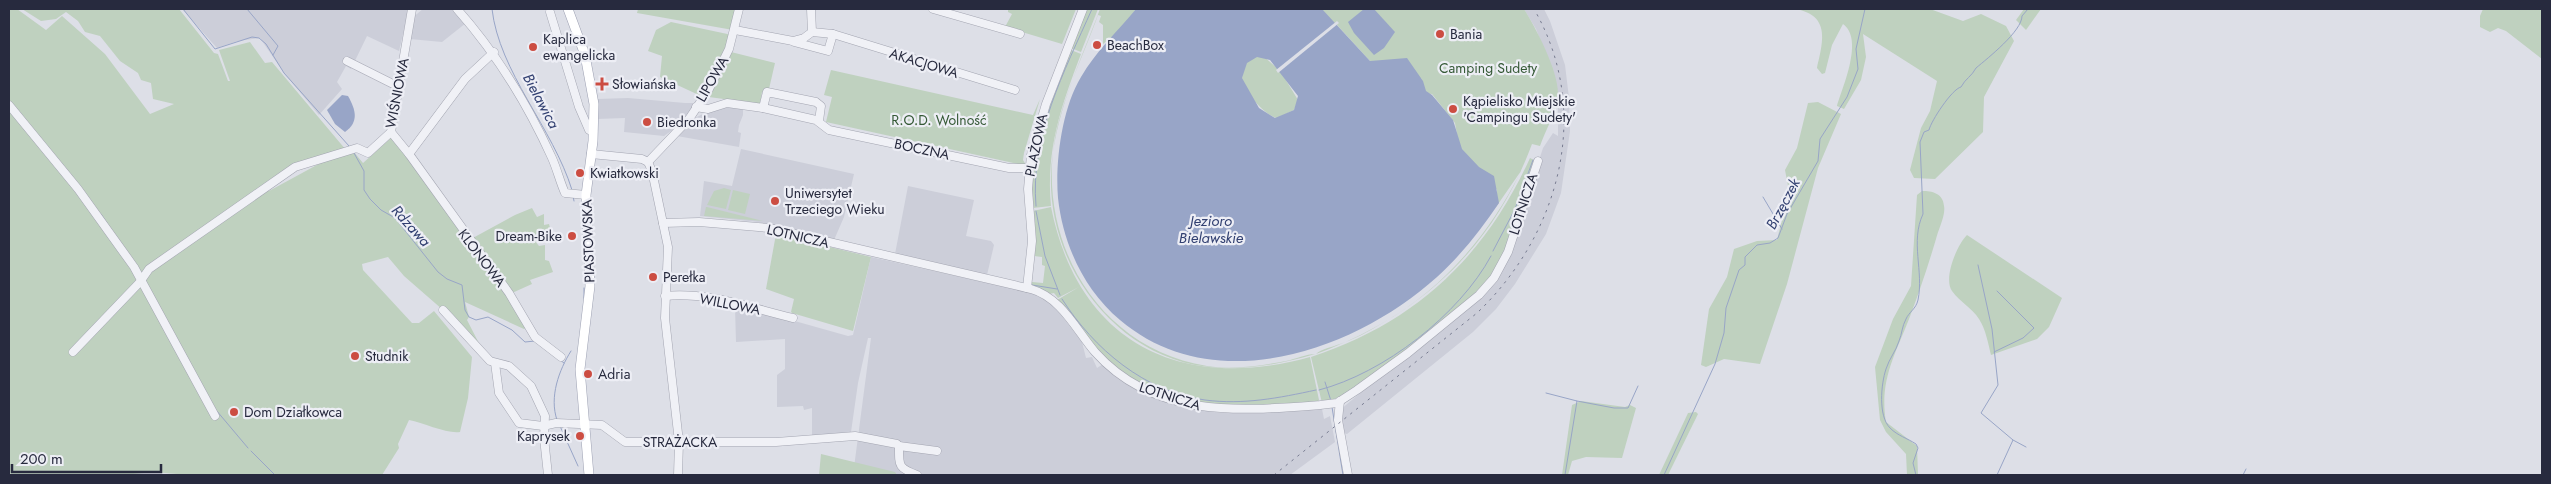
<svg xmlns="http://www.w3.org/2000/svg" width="2551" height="484" font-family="Jost,sans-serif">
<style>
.built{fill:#ccced9}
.green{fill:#bfd1bf}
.water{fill:#98a5c7;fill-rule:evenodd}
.pier{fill:#dddfe7}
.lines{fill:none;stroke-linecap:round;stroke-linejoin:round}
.stream{stroke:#98a5c7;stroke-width:1}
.minor-casing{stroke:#a3a5b1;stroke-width:9}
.major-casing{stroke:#9da1b3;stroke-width:10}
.minor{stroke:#f0f1f6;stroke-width:8}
.major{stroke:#fff;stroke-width:9}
.rail{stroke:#777b90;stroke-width:1;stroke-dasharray:2.5 5;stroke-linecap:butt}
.poi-dot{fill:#cc4d42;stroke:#edeef5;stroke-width:2}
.labels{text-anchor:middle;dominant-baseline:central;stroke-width:4.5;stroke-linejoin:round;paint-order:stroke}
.poi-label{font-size:14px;fill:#272a3e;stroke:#edeef5;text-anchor:start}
.street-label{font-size:14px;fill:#272a3e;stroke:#edeef5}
.park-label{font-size:14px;fill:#355936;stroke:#edeef5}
.water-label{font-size:15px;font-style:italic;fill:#324071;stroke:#edeef5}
</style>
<rect width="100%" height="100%" fill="#dddfe7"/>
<g class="built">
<polygon points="182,9 409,9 399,51 367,36 351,69 346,66 337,82 342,89 319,115 284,73 260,38 238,41 217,48"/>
<polygon points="423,9 454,9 466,23 442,42 410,39 412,18"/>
<polygon points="1524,9 1544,9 1550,21 1565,65 1569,98 1570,131 1561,193 1546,234 1515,284 1496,309 1473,332 1347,434 1343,433 1340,410 1499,276 1503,270 1543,148 1553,133 1558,136 1558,93 1551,68 1536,29"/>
<polygon points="628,98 685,103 695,103 678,126 664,136 624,132 625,118 597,119 597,99"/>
<polygon points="720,105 743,107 743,115 739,125 738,132 741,133 739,147 677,136 693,119"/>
<polygon points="741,149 854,174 844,217 834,240 758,222 700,216 704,181 732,186"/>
<polygon points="908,186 974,200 966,236 991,241 994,245 987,275 895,254"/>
<polygon points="871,257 1037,294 1055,307 1082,342 1086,358 1092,357 1097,368 1103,364 1121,380 1136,389 1180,406 1220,413 1322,409 1324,419 1330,416 1335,442 1290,475 853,475 871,338 868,338 858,383 851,432 812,436 812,408 804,410 803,406 777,407 777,375 785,369 785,339 736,342 735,307 784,318 848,336 853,335"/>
</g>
<g class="green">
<path d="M17 9 46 30 62 16 105 54 150 114 174 104 153 99 151 83 141 80 138 73 120 61 100 36 85 32 78 21 66 12 56 19 41 21 22 9H179L214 53 218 54 228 81H230L219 50 250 42 265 63 272 62 346 150 300 166 267 187 269 191 326 160 353 151 363 163 392 137 426 184 428 183 528 326 524 329 465 302 469 317 467 320 486 357 443 310 404 276 388 257 362 264 363 270 412 323H419L434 311 472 357 468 398 460 432C447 434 424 423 409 420L398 444 399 448 382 475H188L154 472 123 475H9V10Z"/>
<polygon points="638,9 737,9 733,30 637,13"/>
<polygon points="1008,9 1076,9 1062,44 1005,27 1012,14 1008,12"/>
<polygon points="1087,9 1098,9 1081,52 1071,48"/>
<path d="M1100 9H1136L1121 30 1103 44V25L1099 22 1101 16 1098 15C1083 57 1061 100 1054 144 1039 247 1101 349 1207 366 1233 370 1260 366 1286 361 1295 359 1307 354 1315 354 1276 366 1235 372 1195 365 1109 348 1048 261 1051 175 1053 117 1080 63 1100 9Z"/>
<path d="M1303 9H1524C1536 28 1559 72 1558 95 1557 111 1545 131 1540 146L1532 144C1494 247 1420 316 1316 354 1321 349 1332 347 1340 344 1354 339 1368 332 1381 324 1444 288 1489 235 1521 171L1496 207 1497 190 1459 146 1455 123 1432 94 1424 93 1422 79 1377 61H1370L1337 25 1281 72 1298 100 1294 110 1277 118C1265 116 1242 89 1242 78 1242 73 1244 67 1244 62L1261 54 1278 69Z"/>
<path d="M1795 9H1930L1963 21 1981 14 2006 26 2014 41 1984 97 1983 132 1935 179 1914 178 1910 170 1921 128 1930 111 1937 81 1863 34 1866 57 1861 80 1844 109 1837 106C1843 86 1864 39 1843 24L1832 45 1825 73 1822 74 1817 68C1823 42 1831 15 1795 9Z"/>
<polygon points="2024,9 2041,9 2026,30 2016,20"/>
<polygon points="2483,9 2542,9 2542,59 2506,31 2498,28 2490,32 2480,27 2480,16"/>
<polygon points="671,22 732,35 722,61 701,96 660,77 662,56 648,51 656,30"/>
<path d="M1071 50 1081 54C1061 107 1046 148 1051 206L1033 208C1026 153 1051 100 1071 50Z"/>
<polygon points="731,52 775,63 769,89 762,92 760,104 709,97"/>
<polygon points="831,70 1033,115 1040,99 1024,153 1023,160 1026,165 1018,166 1018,164 826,122 832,97 824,95"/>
<polygon points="1818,102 1841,114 1818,168 1787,284 1760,364 1724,359 1706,367 1701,365 1709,309 1727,277 1734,249 1757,241 1777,240 1789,191 1785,170 1797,148 1808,103"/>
<path d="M1530 158 1536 161 1509 243 1490 281 1440 327 1343 396 1322 403 1311 357C1415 323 1485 257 1530 158Z"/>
<polygon points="724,188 731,190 726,209 707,205 714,191"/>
<polygon points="733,190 750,194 745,214 728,210"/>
<path d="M1922 191C1932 191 1943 193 1944 206 1946 215 1938 230 1936 239 1928 266 1919 293 1909 319 1895 355 1879 381 1886 422L1917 446 1918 475H1907L1906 454 1886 432 1880 420 1875 367 1893 319 1911 286 1917 195Z"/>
<polygon points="706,207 707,207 763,221 704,216"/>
<path d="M1051 207C1078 343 1181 393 1310 357L1319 400 1317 403 1233 408 1183 401 1140 385 1105 360 1057 300 1079 287 1058 298 1054 293 1049 294 1030 286 1032 282 1043 283 1045 266 1042 265V257L1034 256 1035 236 1033 211Z"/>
<polygon points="532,208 537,217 544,214 544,225 549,224 550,228 536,234 538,240 535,241 539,246 545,245 545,260 549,261 553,272 530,280 532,284 512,293 471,239 515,215"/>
<polygon points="776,234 871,257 853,331 792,313 791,312 794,299 766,289"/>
<path d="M1967 235 2062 298 2049 327 2037 339 1991 355C1988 343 1986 330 1979 319 1972 308 1960 302 1952 291 1943 278 1957 245 1967 235Z"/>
<polygon points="1581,401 1625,407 1630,405 1636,408 1622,458 1586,457 1572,461 1568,475 1562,475 1572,405"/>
<polygon points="1696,412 1698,414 1668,475 1659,475 1688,413"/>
<polygon points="821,454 895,472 897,475 819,475"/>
</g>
<g class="water">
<path d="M1136 9H1322L1370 61 1407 58 1423 81 1426 91 1432 95 1453 120 1462 149 1479 167 1494 176 1499 203C1481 230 1461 255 1437 277 1355 351 1214 400 1120 320 1084 290 1063 244 1058 198 1055 162 1062 108 1081 77 1096 51 1117 32 1136 9ZM1257 57 1270 60 1298 96 1294 110 1275 118 1259 108 1242 78 1247 63Z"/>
<polygon points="1364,9 1374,9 1395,32 1384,48 1374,55 1354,33 1348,22"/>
<path d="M342 95 348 96C356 110 359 122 345 132L335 124 327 110Z"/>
</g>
<polygon class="pier" points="1337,21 1339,23 1278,73 1276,70"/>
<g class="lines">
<g class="stream">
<polyline points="183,9 215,49 252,37 259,38 266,44 284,73 349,146"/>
<polyline points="247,9 278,46 273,55"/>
<path d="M492 9C499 72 553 128 572 190"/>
<polyline points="354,153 364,171 364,190 370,199 381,210 395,218 438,272 447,279 462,285 465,310 469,317 476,320 488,317 512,330 525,342 535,341 564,363"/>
<polyline points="573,196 574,201"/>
<polyline points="1763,197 1782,229"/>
<path d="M1036 206C1030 136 1064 72 1092 9"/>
<polyline points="1036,211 1045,256 1060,295"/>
<polyline points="101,214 117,238"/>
<polyline points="1493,251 1515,209 1533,160"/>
<polyline points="1978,265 1992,329 1998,385 1981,413 2013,440 1997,475"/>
<polyline points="1032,285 1057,289"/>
<polyline points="584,288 584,298"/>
<path d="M1062 299C1094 349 1145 392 1205 400 1243 405 1279 398 1316 390"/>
<polyline points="1994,352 2023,338 2034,328 1997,291"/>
<polyline points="1325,382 1331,401"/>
<path d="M1319 390C1384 373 1459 315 1491 256"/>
<polyline points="1546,393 1577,401 1565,475"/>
<polyline points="1577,401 1614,408 1628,408 1638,386"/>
<polyline points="1332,407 1343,475"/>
<polyline points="216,410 248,448"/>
<path d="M557 420C549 397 559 370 571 351"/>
<polyline points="560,426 578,466"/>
<polyline points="2013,440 2026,447"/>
<polyline points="251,451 275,475"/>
<polyline points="1664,475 1715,364 1724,333 1726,308 1739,270 1745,265 1745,257 1757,245 1770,243 1778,238 1787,214 1818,161 1820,139 1847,97 1858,69 1856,49 1865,9"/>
<path d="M1916 475 1913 463 1918 448 1916 444C1907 438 1898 436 1890 428 1878 416 1881 384 1886 369 1889 359 1896 351 1899 341 1902 334 1902 326 1906 319 1909 312 1916 309 1918 300 1924 271 1910 242 1923 214L1920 142 1924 132 1929 130C1931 121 1952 89 1961 87 1965 79 1972 76 1976 68 1988 58 2022 31 2022 16L2028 9"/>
<polyline points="2243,475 2246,469"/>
</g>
<g class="minor-casing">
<g id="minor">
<path d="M457 9C497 54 527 103 552 158 557 169 560 182 565 193L586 195"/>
<polyline points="933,9 1020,34"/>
<polyline points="550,12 579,107 589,130 593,132"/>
<polyline points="735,30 793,41 804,38 812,32 811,9"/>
<polyline points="812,32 833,34 1015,90"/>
<polyline points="794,42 828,51 833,34"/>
<polyline points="347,61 397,86"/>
<polyline points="9,105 78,189 134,267 215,416"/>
<polyline points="696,107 708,109 727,103 763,108 816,120 829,130 1009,168 1029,168"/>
<polyline points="763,108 767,92 816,102 821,106 819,121"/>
<polyline points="391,132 409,154 509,293 535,337 561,357"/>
<polyline points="409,154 465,79 494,52"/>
<polyline points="591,154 642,159 648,162"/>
<polyline points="648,162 652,171 668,247 665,318 679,442 678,475"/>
<polyline points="648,162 689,119 709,89 729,49 739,9"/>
<path d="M663 223 699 222 769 228 1031 289C1062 298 1076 330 1095 352 1155 419 1240 411 1320 405L1337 403 1357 390 1408 353 1479 295 1494 278 1508 252 1538 161"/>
<polyline points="1027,288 1032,241 1028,189 1031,155 1046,104 1083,9"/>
<path d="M665 296C706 291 754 309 793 318"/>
<polyline points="443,310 490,361 509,366 531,386 545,416 544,438 548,475"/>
<polyline points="73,352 140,282 149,269 295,167 357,148 368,153 391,132 412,9"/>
<polyline points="495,363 499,393 519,423 543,426 556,423 602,425 625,442 776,442 855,436 897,444 899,446 937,451"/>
<polyline points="1340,401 1338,420 1348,475"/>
<path d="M899 446C899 466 898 468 917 475"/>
</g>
</g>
<g class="major-casing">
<polyline id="major" points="568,9 585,55 594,104 593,141 586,195 590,286 580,369 589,475"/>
</g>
<use href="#minor" class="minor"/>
<use href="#major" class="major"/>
<path class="rail" d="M1274 475 1477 313C1560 234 1593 111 1534 9"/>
</g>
<g class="poi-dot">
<circle cx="1440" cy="34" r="5"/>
<circle cx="1097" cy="45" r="5"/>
<circle cx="533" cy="47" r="5"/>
<path d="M599.5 76.5h5v5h5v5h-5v5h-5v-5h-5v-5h5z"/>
<circle cx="1453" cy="109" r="5"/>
<circle cx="647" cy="122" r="5"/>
<circle cx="580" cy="173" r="5"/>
<circle cx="775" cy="201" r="5"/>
<circle cx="572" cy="236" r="5"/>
<circle cx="653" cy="277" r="5"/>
<circle cx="355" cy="356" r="5"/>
<circle cx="588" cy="374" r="5"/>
<circle cx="234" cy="412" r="5"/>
<circle cx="580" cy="436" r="5"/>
</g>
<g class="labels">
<g class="poi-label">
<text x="1450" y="34">Bania</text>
<text x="543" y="39">Kaplica<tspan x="543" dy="16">ewangelicka</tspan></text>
<text x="1107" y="45">BeachBox</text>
<text x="612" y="84">Słowiańska</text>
<text x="1463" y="101">Kąpielisko Miejskie<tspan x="1463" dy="16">'Campingu Sudety'</tspan></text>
<text x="657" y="122">Biedronka</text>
<text x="590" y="173">Kwiatkowski</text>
<text x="785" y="193">Uniwersytet<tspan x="785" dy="16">Trzeciego Wieku</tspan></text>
<text x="562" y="236" text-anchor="end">Dream-Bike</text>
<text x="663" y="277">Perełka</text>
<text x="365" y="356">Studnik</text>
<text x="598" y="374">Adria</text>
<text x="244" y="412">Dom Działkowca</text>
<text x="570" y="436" text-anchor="end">Kaprysek</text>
</g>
<g class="street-label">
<text transform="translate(924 63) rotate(17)">AKACJOWA</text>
<text transform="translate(712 79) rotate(-60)">LIPOWA</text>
<text transform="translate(397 93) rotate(-79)">WIŚNIOWA</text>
<text transform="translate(1036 145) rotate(-78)">PLAŻOWA</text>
<text transform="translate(922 149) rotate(12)">BOCZNA</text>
<text transform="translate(1523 204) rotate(-72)">LOTNICZA</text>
<text transform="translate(798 236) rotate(13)">LOTNICZA</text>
<text transform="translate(588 241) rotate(-92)">PIASTOWSKA</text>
<text transform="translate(482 258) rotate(53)">KLONOWA</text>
<text transform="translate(730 304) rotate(11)">WILLOWA</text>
<text transform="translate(1170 396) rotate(18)">LOTNICZA</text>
<text x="680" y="442">STRAŻACKA</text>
</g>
<g class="park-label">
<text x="1488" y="68">Camping Sudety</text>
<text x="939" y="120">R.O.D. Wolność</text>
</g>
<g class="water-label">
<text transform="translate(541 101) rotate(62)">Bielawica</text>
<text transform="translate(1783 204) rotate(-62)">Brzęczek</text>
<text x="1211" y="221">Jezioro<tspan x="1211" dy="17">Bielawskie</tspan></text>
<text transform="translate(411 226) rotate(48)">Rdzawa</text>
</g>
</g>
<rect width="2551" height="484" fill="none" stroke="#272a3e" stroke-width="20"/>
<path d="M12 464v8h149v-8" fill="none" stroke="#272a3e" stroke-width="2.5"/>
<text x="20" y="464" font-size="15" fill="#272a3e" stroke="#edeef5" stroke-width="4" paint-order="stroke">200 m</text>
</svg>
